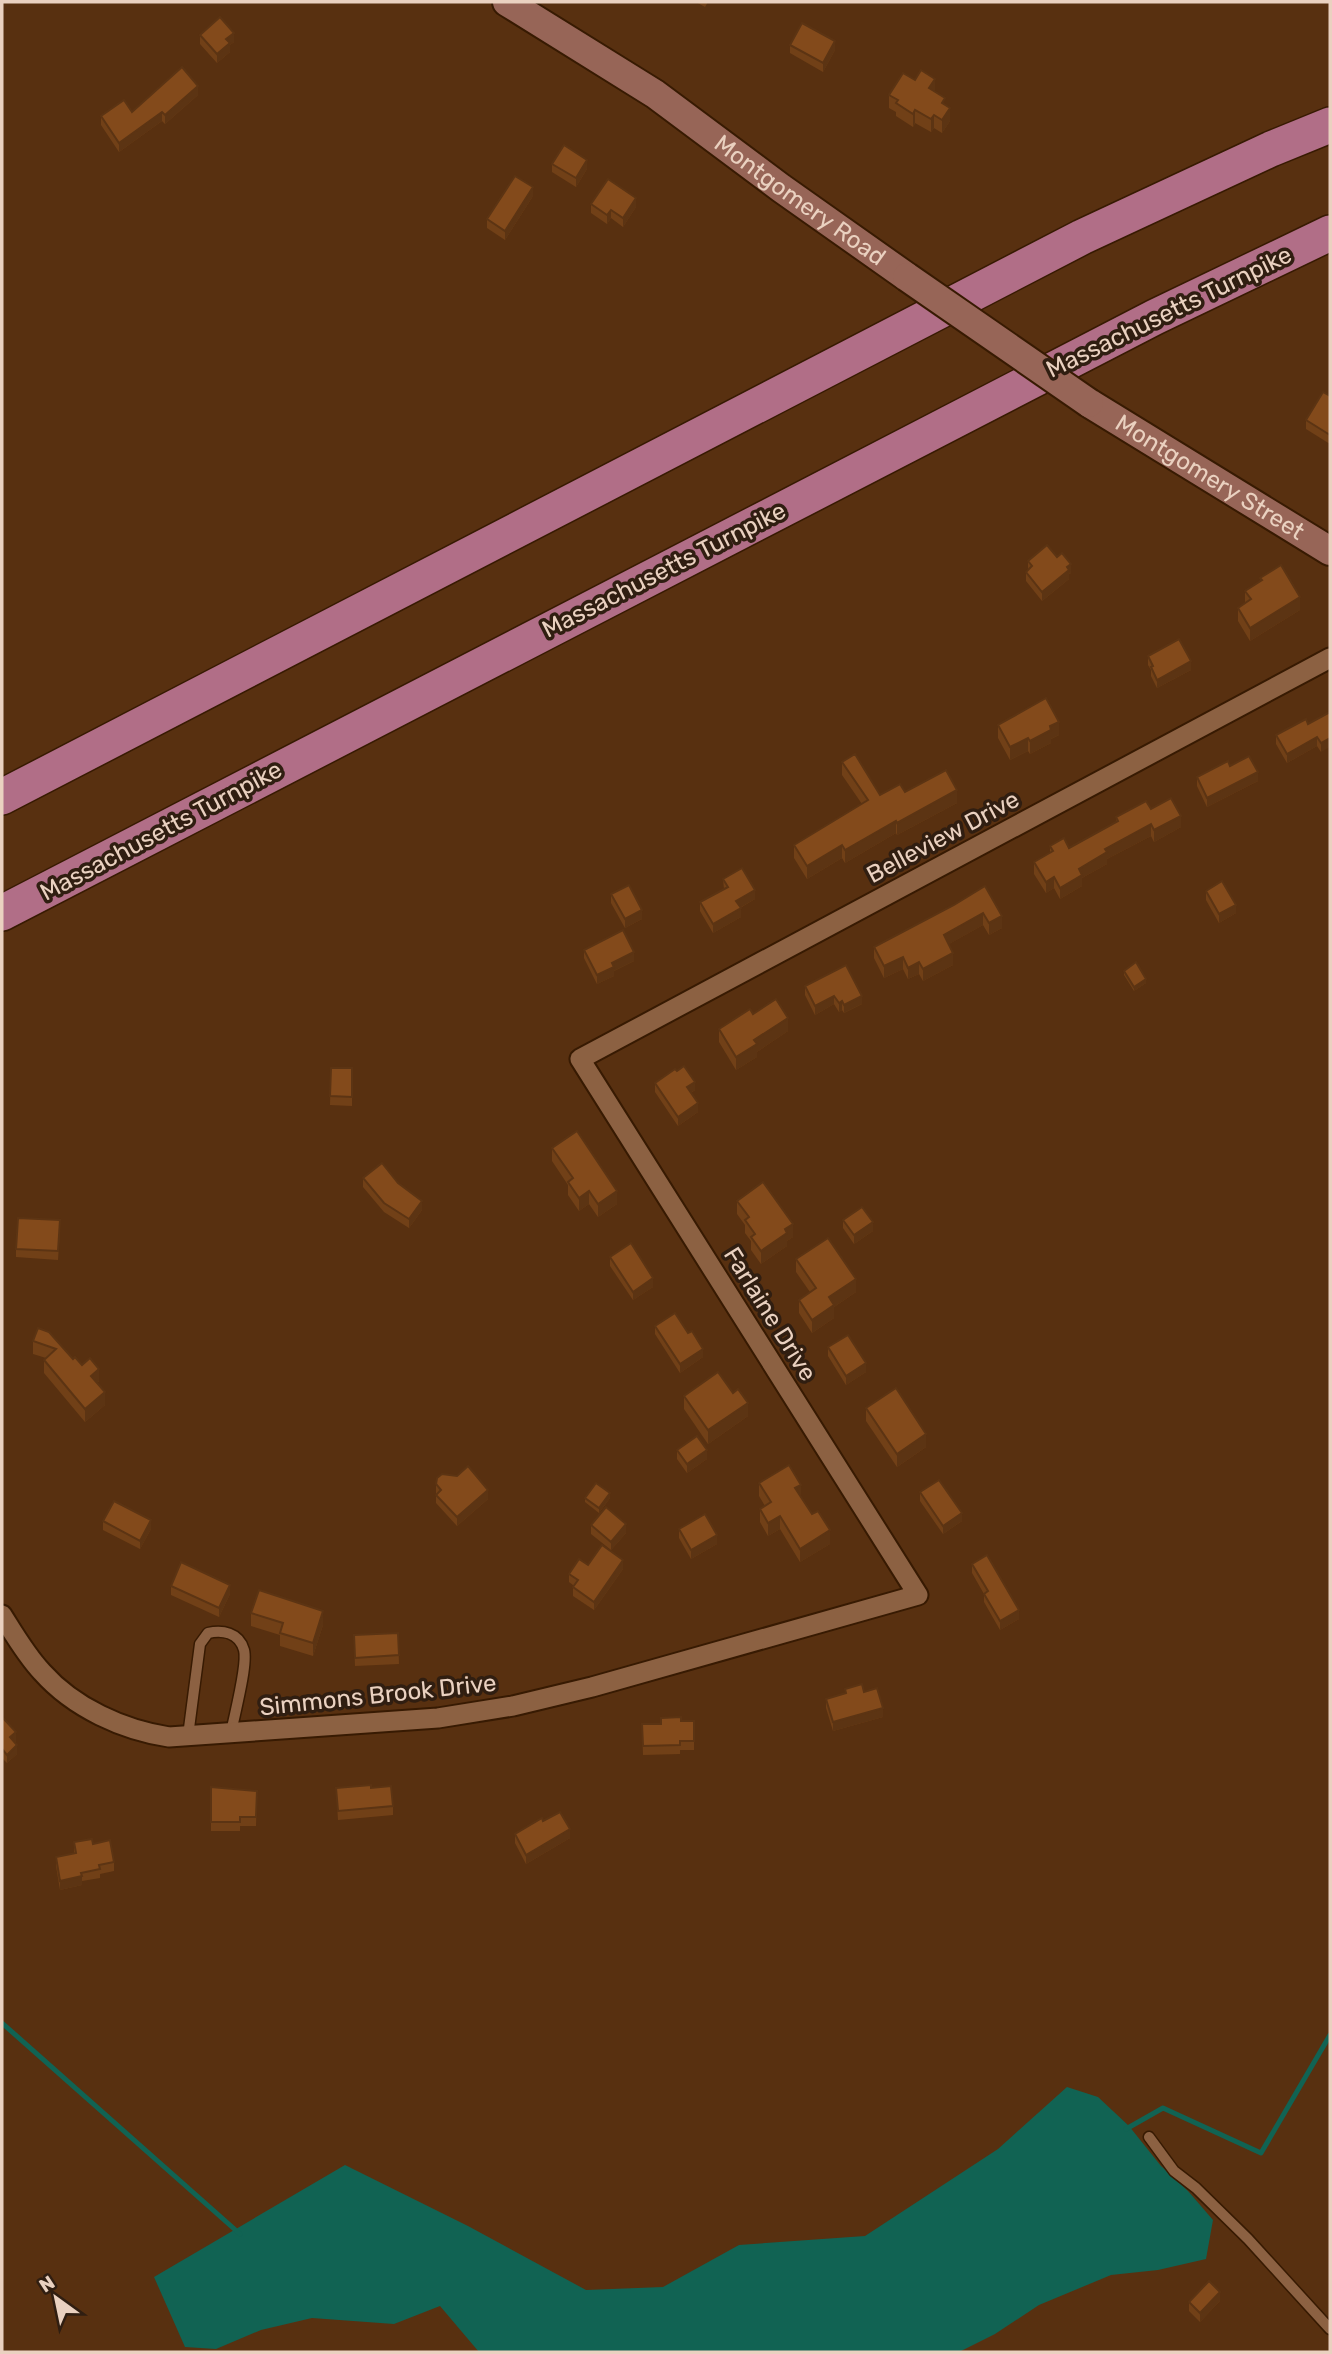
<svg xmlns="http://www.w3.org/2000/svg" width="1332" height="2354" font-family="Rubik,sans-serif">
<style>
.water{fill:#116353}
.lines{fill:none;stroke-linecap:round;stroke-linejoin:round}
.stream{stroke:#116353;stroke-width:5}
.lane-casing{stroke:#371a02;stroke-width:13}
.street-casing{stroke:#371a02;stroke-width:23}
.secondary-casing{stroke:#371a02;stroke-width:32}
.highway-casing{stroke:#371a02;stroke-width:38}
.lane{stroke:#8c6142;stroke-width:10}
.street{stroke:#8c6142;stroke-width:19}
.secondary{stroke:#976557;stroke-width:28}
.highway{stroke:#b16e87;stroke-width:35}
.secondary-bridge-casing{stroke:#371a02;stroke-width:32;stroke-linecap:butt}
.secondary-bridge{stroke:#976557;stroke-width:28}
.wall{fill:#714017}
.shaded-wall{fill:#5c3413}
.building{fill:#834a1b;stroke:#5c3413;stroke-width:2}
.labels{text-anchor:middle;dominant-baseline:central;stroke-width:7;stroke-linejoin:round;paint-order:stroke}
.street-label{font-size:24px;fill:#ead1c0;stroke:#301e11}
</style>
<rect width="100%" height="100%" fill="#583010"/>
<polygon class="water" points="1067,2087 1098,2097 1129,2126 1161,2166 1188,2191 1213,2220 1206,2259 1158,2270 1111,2275 1039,2305 995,2334 959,2352 479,2352 440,2306 394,2324 312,2318 261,2330 216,2349 185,2347 154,2277 345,2165 468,2226 586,2290 663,2287 739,2245 865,2236 998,2149"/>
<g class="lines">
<g class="stream">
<polyline points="2,2023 240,2234"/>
<polyline points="1126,2129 1163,2108 1261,2153 1330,2035"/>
</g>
<g class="lane-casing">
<g id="lane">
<path d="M188 1736 200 1644 208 1633C222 1630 239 1632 244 1650 248 1665 234 1716 231 1733"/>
<polyline points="1149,2137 1174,2171 1196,2188 1248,2239 1330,2329"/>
</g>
</g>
<g class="street-casing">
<path id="street" d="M2 1615C14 1634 26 1655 42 1672 74 1708 123 1730 169 1737L438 1718 513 1706 592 1687 918 1595 580 1059 1330 658"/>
</g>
<g class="secondary-casing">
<g id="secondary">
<path id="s1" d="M507 2 655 94 781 188 907 277"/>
<path id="s2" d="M1089 403 1330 551"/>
</g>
</g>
<g class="highway-casing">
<g id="highway">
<polyline points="2,797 1082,237 1271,149 1330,125"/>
<polyline points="2,913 1155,317 1330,233"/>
</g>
</g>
<use href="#lane" class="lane"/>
<use href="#street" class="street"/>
<use href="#secondary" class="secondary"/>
<use href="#highway" class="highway"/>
<g class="secondary-bridge-casing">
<polyline id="secondary-bridge" points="907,277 1089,403"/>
</g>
<use href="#secondary-bridge" class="secondary-bridge"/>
</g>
<g class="wall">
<polygon points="696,2 708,2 705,7"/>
<polygon points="200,35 234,42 230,45 230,52 217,63 200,44"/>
<polygon points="790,45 835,50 823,72 790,53"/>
<polygon points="935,92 945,105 950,121 942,133 934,128 931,132 915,123 913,127 896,116 896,112 889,108 889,95"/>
<polygon points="198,95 165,124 162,121 119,152 101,125 101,116 132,112"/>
<polygon points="552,164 587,169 576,187 552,172"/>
<polygon points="533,196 505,240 487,228 487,219"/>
<polygon points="591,204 636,207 623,227 611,218 607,224 591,213"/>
<polygon points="1330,396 1330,444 1306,429 1306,420"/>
<polygon points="1057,557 1071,573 1069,574 1069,579 1042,601 1026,581 1026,572 1028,570 1028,561"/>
<polygon points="1260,578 1300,610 1250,641 1238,621 1238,608 1245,603 1245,591 1260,581"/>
<polygon points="1148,656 1191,670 1157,688 1151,676 1151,670 1148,665"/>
<polygon points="1330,712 1321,752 1317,746 1287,763 1276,744 1276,735 1308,724"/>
<polygon points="998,725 1059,735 1051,739 1051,743 1030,754 1028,751 1010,760 998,738"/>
<polygon points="842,762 880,795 905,792 957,803 897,835 896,833 845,863 842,858 807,879 794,858 794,845 862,804 842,775"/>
<polygon points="1230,766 1258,781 1207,807 1197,786 1197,777"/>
<polygon points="1151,809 1181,827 1154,842 1151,836 1107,859 1107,864 1082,878 1082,886 1060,899 1054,888 1046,893 1034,874 1034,862 1050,853 1050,846 1069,848 1116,822 1116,817"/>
<polygon points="723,879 755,899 740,908 741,917 713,933 700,911 700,902 724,889"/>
<polygon points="985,886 1002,928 989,935 983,925 949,944 953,965 923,981 919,974 908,979 903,969 884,978 874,958 874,947 954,905"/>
<polygon points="1206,891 1236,913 1219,923 1206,900"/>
<polygon points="611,894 642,919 625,928 611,903"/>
<polygon points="584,950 634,961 614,971 614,976 597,984 584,958"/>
<polygon points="1124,971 1146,983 1134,991 1124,975"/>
<polygon points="805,986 862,1004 844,1013 842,1010 839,1012 834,1004 815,1015 805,995"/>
<polygon points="753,1014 788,1031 757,1052 757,1057 736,1070 719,1042 719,1029"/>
<polygon points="331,1068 352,1068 352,1106 330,1105"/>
<polygon points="655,1083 695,1090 691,1093 698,1112 678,1126 655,1092"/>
<polygon points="552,1148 617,1204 598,1217 589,1204 579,1211 568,1195 568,1185 552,1161"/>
<polygon points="363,1178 422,1210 409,1228 384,1212 363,1187"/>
<polygon points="737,1201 793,1237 787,1241 787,1246 761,1264 751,1250 751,1241 745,1233 745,1225 737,1214"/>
<polygon points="843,1220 873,1231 854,1244 843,1228"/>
<polygon points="60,1229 58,1260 16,1257 16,1249"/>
<polygon points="610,1257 653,1287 633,1300 610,1266"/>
<polygon points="796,1259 856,1292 834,1307 834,1318 812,1333 799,1313 799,1300 810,1292 796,1272"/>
<polygon points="655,1326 688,1333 703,1357 680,1373 655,1334"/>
<polygon points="38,1328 99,1381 97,1383 105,1405 85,1422 44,1373 44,1360 46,1358 33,1354 33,1341"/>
<polygon points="828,1347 866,1372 846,1385 828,1356"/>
<polygon points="733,1393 748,1416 708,1444 684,1409 684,1396"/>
<polygon points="866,1408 926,1447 897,1467 866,1421"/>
<polygon points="677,1450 707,1459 687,1473 677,1459"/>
<polygon points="759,1483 801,1497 830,1544 800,1562 780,1529 768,1536 760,1522 760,1509 765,1506 759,1496"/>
<polygon points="436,1484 488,1499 457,1526 436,1503"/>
<polygon points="920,1492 962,1521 943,1534 920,1501"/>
<polygon points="585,1498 610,1498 599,1513 585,1502"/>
<polygon points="103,1521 151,1529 140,1549 103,1530"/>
<polygon points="591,1525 626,1533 611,1550 591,1534"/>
<polygon points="679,1529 717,1544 691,1559 679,1538"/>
<polygon points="972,1564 1019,1619 1000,1630 984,1602 984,1594 972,1573"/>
<polygon points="588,1565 623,1569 594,1610 573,1596 573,1585 569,1582 569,1574"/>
<polygon points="171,1586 230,1594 219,1617 171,1595"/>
<polygon points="251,1613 323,1625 313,1656 280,1646 280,1635 251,1626"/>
<polygon points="398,1633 399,1664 355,1666 354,1635"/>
<polygon points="845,1689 883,1717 833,1731 826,1708 826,1699 845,1694"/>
<polygon points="2,1717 16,1741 15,1742 17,1754 7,1763 2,1758"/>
<polygon points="681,1721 694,1721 694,1750 680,1750 680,1754 643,1755 642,1724 661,1724"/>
<polygon points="211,1787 257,1791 256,1826 240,1826 240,1831 211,1831"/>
<polygon points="336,1788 371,1788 393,1806 393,1815 338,1820"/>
<polygon points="543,1821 570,1838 526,1864 515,1843 515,1834"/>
<polygon points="74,1842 93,1844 114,1862 114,1871 100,1874 100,1878 82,1881 82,1885 60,1890 56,1866 56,1857 74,1854"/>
<polygon points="1220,2301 1200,2322 1189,2311 1189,2302"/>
</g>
<g class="shaded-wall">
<polygon points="234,33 234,42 230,45 230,52 217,63 217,54 226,39"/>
<polygon points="835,41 835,50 823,72 823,63"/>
<polygon points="935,79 935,92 929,88"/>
<polygon points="198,86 198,95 165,124 165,115"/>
<polygon points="950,108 950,121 942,133 942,120"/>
<polygon points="915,110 915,123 913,127 913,114"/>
<polygon points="162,112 162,121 119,152 119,143"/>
<polygon points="934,115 934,128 931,132 931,119"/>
<polygon points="587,160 587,169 576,187 576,178"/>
<polygon points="533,187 533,196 505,240 505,231"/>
<polygon points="636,198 636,207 623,227 623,218"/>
<polygon points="611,210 611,218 607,224 607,215"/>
<polygon points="1071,564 1071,573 1069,574 1069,579 1042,601 1042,592"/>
<polygon points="1300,597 1300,610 1250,641 1250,628"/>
<polygon points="1191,661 1191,670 1157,688 1157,680"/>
<polygon points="1059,722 1059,735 1051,739 1051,743 1030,754 1030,741 1050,726"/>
<polygon points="1317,737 1317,746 1287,763 1287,754"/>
<polygon points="1028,738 1028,751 1010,760 1010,747"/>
<polygon points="1330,738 1330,747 1321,752 1321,743"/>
<polygon points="1258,772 1258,781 1207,807 1207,798"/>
<polygon points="957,790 957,803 897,835 897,823"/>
<polygon points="1181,816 1181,827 1154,842 1154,830"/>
<polygon points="896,821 896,833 845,863 845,850"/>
<polygon points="1151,824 1151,836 1107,859 1107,864 1082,878 1082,886 1060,899 1060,888 1079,869 1105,849"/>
<polygon points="842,845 842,858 807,879 807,866"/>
<polygon points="1054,877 1054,888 1046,893 1046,882"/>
<polygon points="755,890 755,899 736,910 736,901"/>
<polygon points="1236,905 1236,913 1219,923 1219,914"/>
<polygon points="741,908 741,917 713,933 713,924"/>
<polygon points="642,910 642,919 625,928 625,919"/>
<polygon points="983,913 983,925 944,947 944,935"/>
<polygon points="1002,916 1002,928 989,935 989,923"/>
<polygon points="634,952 634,961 614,971 614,976 597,984 597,975 612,963"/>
<polygon points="953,953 953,965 923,981 923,969"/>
<polygon points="903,957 903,969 884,978 884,966"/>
<polygon points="919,962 919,974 908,979 908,968"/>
<polygon points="1146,979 1146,983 1134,991 1134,987"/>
<polygon points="834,996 834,1004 815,1015 815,1006"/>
<polygon points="862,996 862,1004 844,1013 844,1005"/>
<polygon points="842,1001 842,1010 839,1012 839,1003"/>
<polygon points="788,1018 788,1031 757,1052 757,1057 736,1070 736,1057 754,1040"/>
<polygon points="695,1082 695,1090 687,1095 687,1087"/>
<polygon points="698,1103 698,1112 678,1126 678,1117"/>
<polygon points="589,1191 589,1204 579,1211 579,1198"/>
<polygon points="617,1191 617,1204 598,1217 598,1204"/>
<polygon points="422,1201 422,1210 409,1228 409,1219"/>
<polygon points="873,1222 873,1231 854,1244 854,1235"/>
<polygon points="793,1224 793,1237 787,1241 787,1246 761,1264 761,1251 785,1229"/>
<polygon points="653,1278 653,1287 633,1300 633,1292"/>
<polygon points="856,1279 856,1292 834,1307 834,1318 812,1333 812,1320 829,1297"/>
<polygon points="703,1349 703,1357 680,1373 680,1364"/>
<polygon points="866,1363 866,1372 846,1385 846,1376"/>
<polygon points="99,1369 99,1381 91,1389 91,1376"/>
<polygon points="105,1392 105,1405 85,1422 85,1409"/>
<polygon points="748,1403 748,1416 708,1444 708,1430"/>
<polygon points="926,1434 926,1447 897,1467 897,1454"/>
<polygon points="707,1450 707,1459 687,1473 687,1464"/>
<polygon points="801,1485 801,1498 795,1488"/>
<polygon points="488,1490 488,1499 457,1526 457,1517"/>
<polygon points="610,1493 610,1498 599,1513 599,1508"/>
<polygon points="962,1513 962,1521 943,1534 943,1526"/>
<polygon points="780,1516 780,1529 768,1536 768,1523"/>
<polygon points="151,1520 151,1529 140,1549 140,1541"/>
<polygon points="626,1524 626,1533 611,1550 611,1542"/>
<polygon points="830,1530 830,1544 800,1562 800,1549"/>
<polygon points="717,1535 717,1544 691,1559 691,1550"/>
<polygon points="623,1560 623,1569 594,1610 594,1602"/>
<polygon points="230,1585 230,1594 219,1617 219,1608"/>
<polygon points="1019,1610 1019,1619 1000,1630 1000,1621"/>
<polygon points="323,1611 323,1625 313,1656 313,1643"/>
<polygon points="883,1708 883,1717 833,1731 833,1722"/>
<polygon points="16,1732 16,1741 10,1746 10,1737"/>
<polygon points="17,1745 17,1754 7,1763 7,1755"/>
<polygon points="570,1829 570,1838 526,1864 526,1855"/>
<polygon points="82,1876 82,1885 60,1890 60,1881"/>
<polygon points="1220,2292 1220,2301 1200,2322 1200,2313"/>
</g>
<g class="building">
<polygon points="220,17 234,33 226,39 230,43 217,54 200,35"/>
<polygon points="802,23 835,41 823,63 790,45"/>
<polygon points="182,67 198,86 165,115 162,112 119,143 101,116 124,100 132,112"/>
<polygon points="921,70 935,79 929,88 945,98 942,103 950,108 942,120 934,115 931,119 915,110 913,114 896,103 898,100 889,95 903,73 915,80"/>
<polygon points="564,145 587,160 576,178 552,164"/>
<polygon points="515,176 533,187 505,231 487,219"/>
<polygon points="608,179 636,198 623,218 611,210 607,215 591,204"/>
<polygon points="1323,392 1330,396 1330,435 1306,420"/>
<polygon points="1047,545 1057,557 1062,553 1071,564 1067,567 1069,570 1042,592 1026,572 1032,566 1028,561"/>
<polygon points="1281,565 1300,597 1250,628 1238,608 1251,599 1245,591 1262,580 1260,578"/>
<polygon points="1179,639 1191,661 1157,680 1151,667 1153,666 1148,656"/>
<polygon points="1046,698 1059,722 1050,726 1051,730 1030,741 1028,738 1010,747 998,725"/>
<polygon points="1330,712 1330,738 1321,743 1317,737 1287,754 1276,735 1306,719 1308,724"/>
<polygon points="855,754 880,795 900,784 905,792 946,770 957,790 897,823 896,821 845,850 842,845 807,866 794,845 868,800 842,762"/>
<polygon points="1249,756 1258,772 1207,798 1197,777 1228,761 1230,766"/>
<polygon points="1171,798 1181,816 1154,830 1151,824 1105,849 1107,852 1079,869 1082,875 1060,888 1054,877 1046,882 1034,862 1053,851 1050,846 1064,838 1069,848 1118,821 1116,817 1146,801 1151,809"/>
<polygon points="742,868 755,890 736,901 741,908 713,924 700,902 728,887 723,879"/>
<polygon points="1222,881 1236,905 1219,914 1206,891"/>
<polygon points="629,885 642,910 625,919 611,894"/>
<polygon points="985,886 1002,916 989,923 983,913 944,935 953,953 923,969 919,962 908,968 903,957 884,966 874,947 954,905"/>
<polygon points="623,930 634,952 612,963 614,967 597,975 584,950"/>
<polygon points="1136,962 1146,979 1134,987 1124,971"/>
<polygon points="846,965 862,996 844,1005 842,1001 839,1003 834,996 815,1006 805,986"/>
<polygon points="776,999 788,1018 754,1040 757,1044 736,1057 719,1029 750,1009 753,1014"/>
<polygon points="684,1066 695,1082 687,1087 698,1103 678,1117 655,1083 675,1069 677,1071"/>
<polygon points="331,1068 352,1068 352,1097 330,1096"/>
<polygon points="577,1131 617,1191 598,1204 589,1191 579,1198 568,1182 573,1178 552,1148"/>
<polygon points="382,1163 398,1183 422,1201 409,1219 384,1203 363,1178"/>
<polygon points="763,1182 793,1224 785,1229 787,1233 761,1251 751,1237 755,1234 745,1220 749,1217 737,1201"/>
<polygon points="862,1207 873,1222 854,1235 843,1220"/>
<polygon points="18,1218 60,1220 58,1251 16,1249"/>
<polygon points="828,1238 856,1279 829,1297 834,1305 812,1320 799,1300 816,1288 796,1259"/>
<polygon points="631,1243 653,1278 633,1292 610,1257"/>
<polygon points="675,1313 688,1333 692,1331 703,1349 680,1364 655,1326"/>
<polygon points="38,1328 49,1332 73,1359 75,1357 82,1365 90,1358 99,1369 91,1376 105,1392 85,1409 44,1360 56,1349 33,1341"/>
<polygon points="848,1335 866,1363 846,1376 828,1347"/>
<polygon points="718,1372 733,1393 738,1389 748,1403 708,1430 684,1396"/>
<polygon points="896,1388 926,1434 897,1454 866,1408"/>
<polygon points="697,1436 707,1450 687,1464 677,1450"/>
<polygon points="789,1465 801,1485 795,1488 812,1514 818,1511 830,1530 800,1549 780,1516 768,1523 760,1509 771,1502 759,1483"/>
<polygon points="468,1466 488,1490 457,1517 436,1495 441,1490 436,1484 437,1478 442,1474 457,1476"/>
<polygon points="939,1480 962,1513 943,1526 920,1492"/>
<polygon points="596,1483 610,1493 599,1508 585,1498"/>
<polygon points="114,1501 151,1520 140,1541 103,1521"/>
<polygon points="606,1507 626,1524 611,1542 591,1525"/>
<polygon points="705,1514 717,1535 691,1550 679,1529"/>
<polygon points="602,1545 623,1560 594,1602 573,1587 578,1580 569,1574 579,1559 588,1565"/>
<polygon points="987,1555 1019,1610 1000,1621 984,1594 988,1591 972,1564"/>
<polygon points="181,1562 230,1585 219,1608 171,1586"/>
<polygon points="259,1590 323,1611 313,1643 280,1633 283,1623 251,1613"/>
<polygon points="398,1633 399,1655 355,1658 354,1635"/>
<polygon points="862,1684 864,1692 877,1688 883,1708 833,1722 826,1699 846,1693 845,1689"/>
<polygon points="2,1717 16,1732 10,1737 17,1745 7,1755 2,1749"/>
<polygon points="681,1717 681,1721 694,1721 694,1741 680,1741 680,1745 643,1746 642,1724 661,1724 661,1718"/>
<polygon points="371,1785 371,1788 391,1786 393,1806 338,1811 336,1788"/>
<polygon points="211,1787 257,1791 256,1817 240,1817 240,1822 211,1822"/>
<polygon points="560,1812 570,1829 526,1855 515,1834 542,1818 543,1821"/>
<polygon points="92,1839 93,1844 110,1840 114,1862 99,1865 100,1869 81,1873 82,1876 60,1881 56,1857 76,1853 74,1842"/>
<polygon points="1209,2281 1220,2292 1200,2313 1189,2302"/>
</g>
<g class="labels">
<g class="street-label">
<text stroke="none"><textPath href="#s1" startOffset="354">Montgomery Road</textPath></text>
<text transform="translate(1169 312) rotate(-26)">Massachusetts Turnpike</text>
<text stroke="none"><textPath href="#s2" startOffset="142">Montgomery Street</textPath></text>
<text transform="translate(664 570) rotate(-27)">Massachusetts Turnpike</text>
<text transform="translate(161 831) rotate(-28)">Massachusetts Turnpike</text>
<text transform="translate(943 837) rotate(-28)">Belleview Drive</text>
<text transform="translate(770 1314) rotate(58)">Farlaine Drive</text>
<text transform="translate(378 1695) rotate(-6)">Simmons Brook Drive</text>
</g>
</g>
<rect width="1332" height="2354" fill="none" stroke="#ead1c0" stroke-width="7"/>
<g transform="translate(56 2298) rotate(327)" stroke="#301e11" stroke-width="5" paint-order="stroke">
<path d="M0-5L12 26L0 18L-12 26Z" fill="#ead1c0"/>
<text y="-10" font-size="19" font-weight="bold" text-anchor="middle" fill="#ead1c0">N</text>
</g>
</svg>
